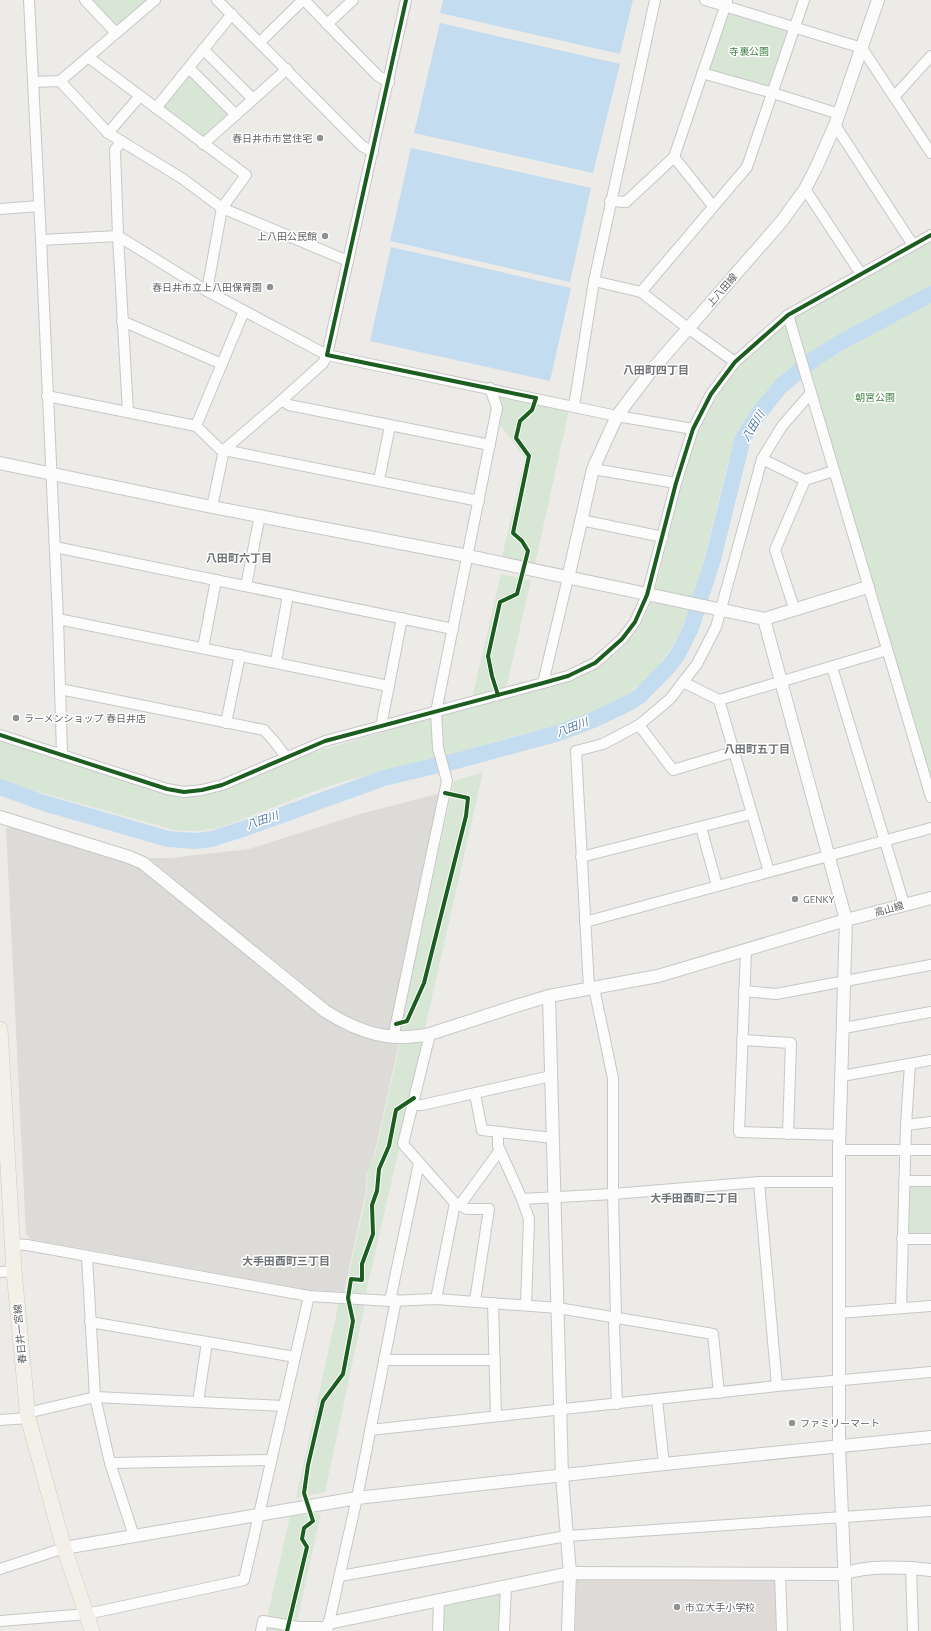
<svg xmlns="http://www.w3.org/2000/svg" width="931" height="1631" font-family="Ubuntu,'Noto Sans JP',sans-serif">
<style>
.industrial{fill:#dcdbd8}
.education{fill:#dddad7}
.green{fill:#d8e6d6}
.water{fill:#c3dcf0}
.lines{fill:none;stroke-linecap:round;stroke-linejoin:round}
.river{stroke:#c3dcf0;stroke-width:16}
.minor-casing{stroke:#c7c7c7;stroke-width:12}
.tertiary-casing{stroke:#c7c7c7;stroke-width:14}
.primary-casing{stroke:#d1cab9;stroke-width:16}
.minor{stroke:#fcfcfc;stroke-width:10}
.tertiary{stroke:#fcfcfc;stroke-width:12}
.primary{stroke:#f2f0e9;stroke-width:15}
.cycleway-casing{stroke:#fff;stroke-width:6}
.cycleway{stroke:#1b5e20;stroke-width:4}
.poi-dot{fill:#909193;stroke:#fff;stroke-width:1.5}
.labels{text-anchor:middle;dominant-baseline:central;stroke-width:3;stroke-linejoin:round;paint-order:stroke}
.park-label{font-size:10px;fill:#418045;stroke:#fff}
.poi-label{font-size:10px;fill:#5e6165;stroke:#fff;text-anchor:start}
.street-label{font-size:10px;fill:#5e6165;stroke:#fff}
.neighbourhood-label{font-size:11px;font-weight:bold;fill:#6f7376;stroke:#fff}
.water-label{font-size:11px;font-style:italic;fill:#4f78a4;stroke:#fff}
</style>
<rect width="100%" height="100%" fill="#edebe8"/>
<g class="industrial">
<polygon points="437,794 441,798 391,1029 389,1030 366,1026 343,1015 330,1007 148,858 170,858 249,849 360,814"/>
<polygon points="11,826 137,865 332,1023 344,1030 366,1038 399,1043 374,1155 366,1175 366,1190 344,1292 310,1290 30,1239 26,1234 6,829"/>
</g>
<polygon class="education" points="580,1577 772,1579 776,1583 778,1631 575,1631 577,1580"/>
<g class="green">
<polygon points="91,0 146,0 118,24 114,23"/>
<polygon points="731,13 787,30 789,34 770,87 711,71 709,67 727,15"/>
<polygon points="188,74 230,114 206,137 202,137 163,107"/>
<path d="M931 241V287L812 355 786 375 765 396 746 420 728 463 696 592 683 625 672 647 660 664 641 684 616 702 582 720 563 725 526 733 459 752 342 782 315 791 220 828 196 831 174 830 0 781V739L179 795 198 797 224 789 292 759 429 718 574 680C599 669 620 653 637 630 652 609 659 576 665 551 678 497 689 439 720 392 738 363 765 336 794 317 811 307 829 298 847 288 875 272 903 256 931 241Z"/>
<polygon points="931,301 931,782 809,370"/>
<polygon points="502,396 569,410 535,564 502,557 525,458 502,427 499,425 502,409 498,401"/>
<polygon points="501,574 531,580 506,689 472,698"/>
<polygon points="483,772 425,1028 403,1031 400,1028 454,781"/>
<path d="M421 1042 423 1044 366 1293 345 1292 367 1191C366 1176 367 1168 375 1155L400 1043Z"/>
<polygon points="908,1187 931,1187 931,1235 906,1235"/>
<polygon points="339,1302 365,1304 325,1492 296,1498"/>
<polygon points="321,1513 295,1631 264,1631 290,1516"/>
<polygon points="499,1592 503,1594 501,1631 442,1631 444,1605"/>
</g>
<g class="water">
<polygon points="443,0 633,0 620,54 440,13"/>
<polygon points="440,23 620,64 593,173 414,133"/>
<polygon points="411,148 591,188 570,282 390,241"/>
<polygon points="391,247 571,288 550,381 370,341"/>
</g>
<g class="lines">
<polyline class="river" points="0,787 44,803 168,839 195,841 212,839 243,829 384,778 456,761 559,733 593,720 627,704 641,695 670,665 678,654 691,628 713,559 743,438 759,413 781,386 814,359 838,344 931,294"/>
<g class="minor-casing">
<g id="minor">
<polyline points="29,0 41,240 58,619 62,754"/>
<polyline points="85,0 115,32"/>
<polyline points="217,0 362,146 373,152"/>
<polyline points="304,0 378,76 389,82"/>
<polyline points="705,0 862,48 931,153"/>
<polyline points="327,24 353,0"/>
<polyline points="260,42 303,0"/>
<polyline points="203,49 253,99"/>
<polyline points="88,57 246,175 222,208 207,291"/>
<polyline points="189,68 236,115"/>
<polyline points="702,73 773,93 839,114"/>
<polyline points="60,81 108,133 183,179 222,208 348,261"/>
<polyline points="34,82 60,81 155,0"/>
<polyline points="894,97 931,56"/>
<polyline points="156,108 232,14"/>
<polyline points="835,125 913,245"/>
<polyline points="108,133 140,96"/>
<polyline points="121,141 115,150 118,236 128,412"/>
<polyline points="203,144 287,69"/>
<polyline points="674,157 713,206"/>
<polyline points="805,189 861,274"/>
<polyline points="610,201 626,202 674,157 727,1"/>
<polyline points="0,209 39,206"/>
<polyline points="41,240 118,236 207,291 327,355 617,416 693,429"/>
<polyline points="594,281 641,292 689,329 735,362"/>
<polyline points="641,292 747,167 804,0"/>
<polyline points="788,315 931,797"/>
<polyline points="122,321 222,364"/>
<polyline points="47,396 196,426 223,452"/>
<polyline points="282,400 289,405 490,445"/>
<polyline points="574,406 594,281 655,0"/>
<polyline points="196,426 244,311"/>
<polyline points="224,450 479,501"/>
<polyline points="762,459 805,480 834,471"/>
<polyline points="593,469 676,483"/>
<polyline points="379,480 390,426"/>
<polyline points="212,507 224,450 282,400 323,363 327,355 406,0"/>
<polyline points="581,520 663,537"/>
<polyline points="55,547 453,629"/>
<polyline points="246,586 260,515"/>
<polyline points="794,608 775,550 805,480"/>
<polyline points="58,619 389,686"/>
<polyline points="203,648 216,580"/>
<polyline points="276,662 288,595"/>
<polyline points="832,667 904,904"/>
<polyline points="683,682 719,700 887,650"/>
<polyline points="543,683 568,578"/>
<polyline points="60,689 264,730 274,741 286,757"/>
<polyline points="719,700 769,872"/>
<polyline points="226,723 240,655"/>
<polyline points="639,725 673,770 733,752"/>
<polyline points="381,726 402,618"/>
<polyline points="0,735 167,789 184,792 202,790 222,785 325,741 543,683 568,676 595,663 622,639 635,622 647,595 676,483 693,429 711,394 735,362 788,315 931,235"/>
<polyline points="701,827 717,886"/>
<polyline points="581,857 751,814"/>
<polyline points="585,922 931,828"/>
<polyline points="746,951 739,1132 840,1135"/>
<polyline points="589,988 576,751 603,744 639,725 670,699 697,664 716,627 762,459 782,426 811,393"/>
<polyline points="594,988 613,1078 613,1194 616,1318 614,1325 617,1404"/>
<polyline points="744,991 776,994 931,965"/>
<polyline points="844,1028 931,1012"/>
<polyline points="430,1034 403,1144 455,1203 467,1209 489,1209 475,1301"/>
<polyline points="393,1038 447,781 438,748 436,712 497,408 490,388"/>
<polyline points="742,1040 791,1043 788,1134"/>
<polyline points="842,1076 931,1060"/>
<polyline points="475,1094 482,1130 553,1138"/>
<polyline points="413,1105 422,1105 551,1076"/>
<polyline points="906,1125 931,1122"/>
<polyline points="498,1132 498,1146 522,1199 529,1219 526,1305"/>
<polyline points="839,1150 931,1150"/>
<polyline points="904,1181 931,1181"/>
<polyline points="759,1182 777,1386"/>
<polyline points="522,1199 613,1194 759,1182 839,1182"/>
<polyline points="460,1205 500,1150"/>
<polyline points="902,1239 931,1239"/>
<polyline points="13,1244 27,1245 309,1296 390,1301 436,1299 558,1308 713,1334 719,1393"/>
<polyline points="87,1256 95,1397 110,1463 134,1536"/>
<polyline points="0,1272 14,1271"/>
<polyline points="436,1299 455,1203"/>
<polyline points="390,1301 419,1163"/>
<polyline points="493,1303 496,1416"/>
<polyline points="901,1308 906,1125 910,1064"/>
<polyline points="839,1313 931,1306"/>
<polyline points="90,1322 295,1357"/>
<polyline points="384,1360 495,1360"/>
<polyline points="657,1400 664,1464"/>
<polyline points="198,1402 207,1342"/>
<polyline points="27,1413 95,1397 283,1406"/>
<polyline points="0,1420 28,1418"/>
<polyline points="370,1430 777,1386 931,1372"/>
<polyline points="110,1463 271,1460"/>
<polyline points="911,1567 913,1631"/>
<polyline points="0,1569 64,1548"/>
<polyline points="780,1574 782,1631"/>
<polyline points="340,1576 567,1536 931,1511"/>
<polyline points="0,1621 87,1614 244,1580 309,1296"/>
<polyline points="261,1631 263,1621 298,1627 328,1627"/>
<polyline points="327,1631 357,1498 396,1300"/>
<polyline points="438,1631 439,1600"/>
<polyline points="504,1631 506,1586"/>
</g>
</g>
<g class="tertiary-casing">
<g id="tertiary">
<polyline points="0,463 212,507 468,556 764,619 868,587"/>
<polyline points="568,578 593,469 617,416 651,371 782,221 805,189 816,168 835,125 878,0"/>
<polyline points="764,619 846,920 839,1150 839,1446 847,1631"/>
<path d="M0 817 129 857 143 863 325 1011C358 1032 390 1043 430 1034L519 1005 549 996 658 976 846 920 931 898"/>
<polyline points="549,996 562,1476 570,1573 568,1631"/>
<polyline points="64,1548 357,1498 664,1464 931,1437"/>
<path d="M329 1623 570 1573 844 1574C866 1565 907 1567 931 1570"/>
</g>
</g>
<g class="primary-casing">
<polyline id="primary" points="0,1029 14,1271 28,1418 64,1548 92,1631"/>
</g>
<use href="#minor" class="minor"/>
<use href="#tertiary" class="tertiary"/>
<use href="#primary" class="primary"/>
<g class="cycleway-casing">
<g id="cycleway">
<polyline points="406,0 327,355 536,398 532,410 520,421 516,438 529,456 513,533 522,541 528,551 517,594 500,602 488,656 492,676 498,695"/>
<polyline points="0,735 167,789 184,792 202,790 222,785 325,741 543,683 568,676 595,663 622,639 635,622 647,595 676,483 693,429 711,394 735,362 788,315 931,235"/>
<polyline points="396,1024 407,1021 424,983 466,816 468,798 445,793"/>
<polyline points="287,1631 307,1547 302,1539 304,1528 313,1521 304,1493 308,1465 323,1401 343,1374 353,1321 348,1298 351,1279 362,1280 362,1264 373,1234 372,1205 377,1191 379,1169 389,1146 396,1110 414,1098"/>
</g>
</g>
<use href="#cycleway" class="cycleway"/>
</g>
<g class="poi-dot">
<circle cx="320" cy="138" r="4"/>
<circle cx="325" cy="236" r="4"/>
<circle cx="270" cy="287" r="4"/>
<circle cx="16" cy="718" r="4"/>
<circle cx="795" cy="899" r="4"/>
<circle cx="792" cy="1423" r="4"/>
<circle cx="677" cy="1607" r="4"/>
</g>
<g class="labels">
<g class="park-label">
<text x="749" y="51">寺裏公園</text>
<text x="875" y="397">朝宮公園</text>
</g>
<g class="poi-label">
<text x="312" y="138" text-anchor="end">春日井市市営住宅</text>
<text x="317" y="236" text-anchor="end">上八田公民館</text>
<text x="262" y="287" text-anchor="end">春日井市立上八田保育園</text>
<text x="24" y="718">ラーメンショップ 春日井店</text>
<text x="803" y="899">GENKY</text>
<text x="800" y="1423">ファミリーマート</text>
<text x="685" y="1607">市立大手小学校</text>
</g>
<g class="street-label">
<text transform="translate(722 290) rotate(-49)">上八田線</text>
<text transform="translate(889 909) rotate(-15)">高山線</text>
<text transform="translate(20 1334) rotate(-95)">春日井一宮線</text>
</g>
<g class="neighbourhood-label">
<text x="656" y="370">八田町四丁目</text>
<text x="239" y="558">八田町六丁目</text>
<text x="757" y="749">八田町五丁目</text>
<text x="694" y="1198">大手田酉町二丁目</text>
<text x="286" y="1261">大手田酉町三丁目</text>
</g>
<g class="water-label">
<text transform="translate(753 426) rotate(-59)">八田川</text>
<text transform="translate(572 727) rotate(-21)">八田川</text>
<text transform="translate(262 820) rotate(-19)">八田川</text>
</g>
</g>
</svg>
